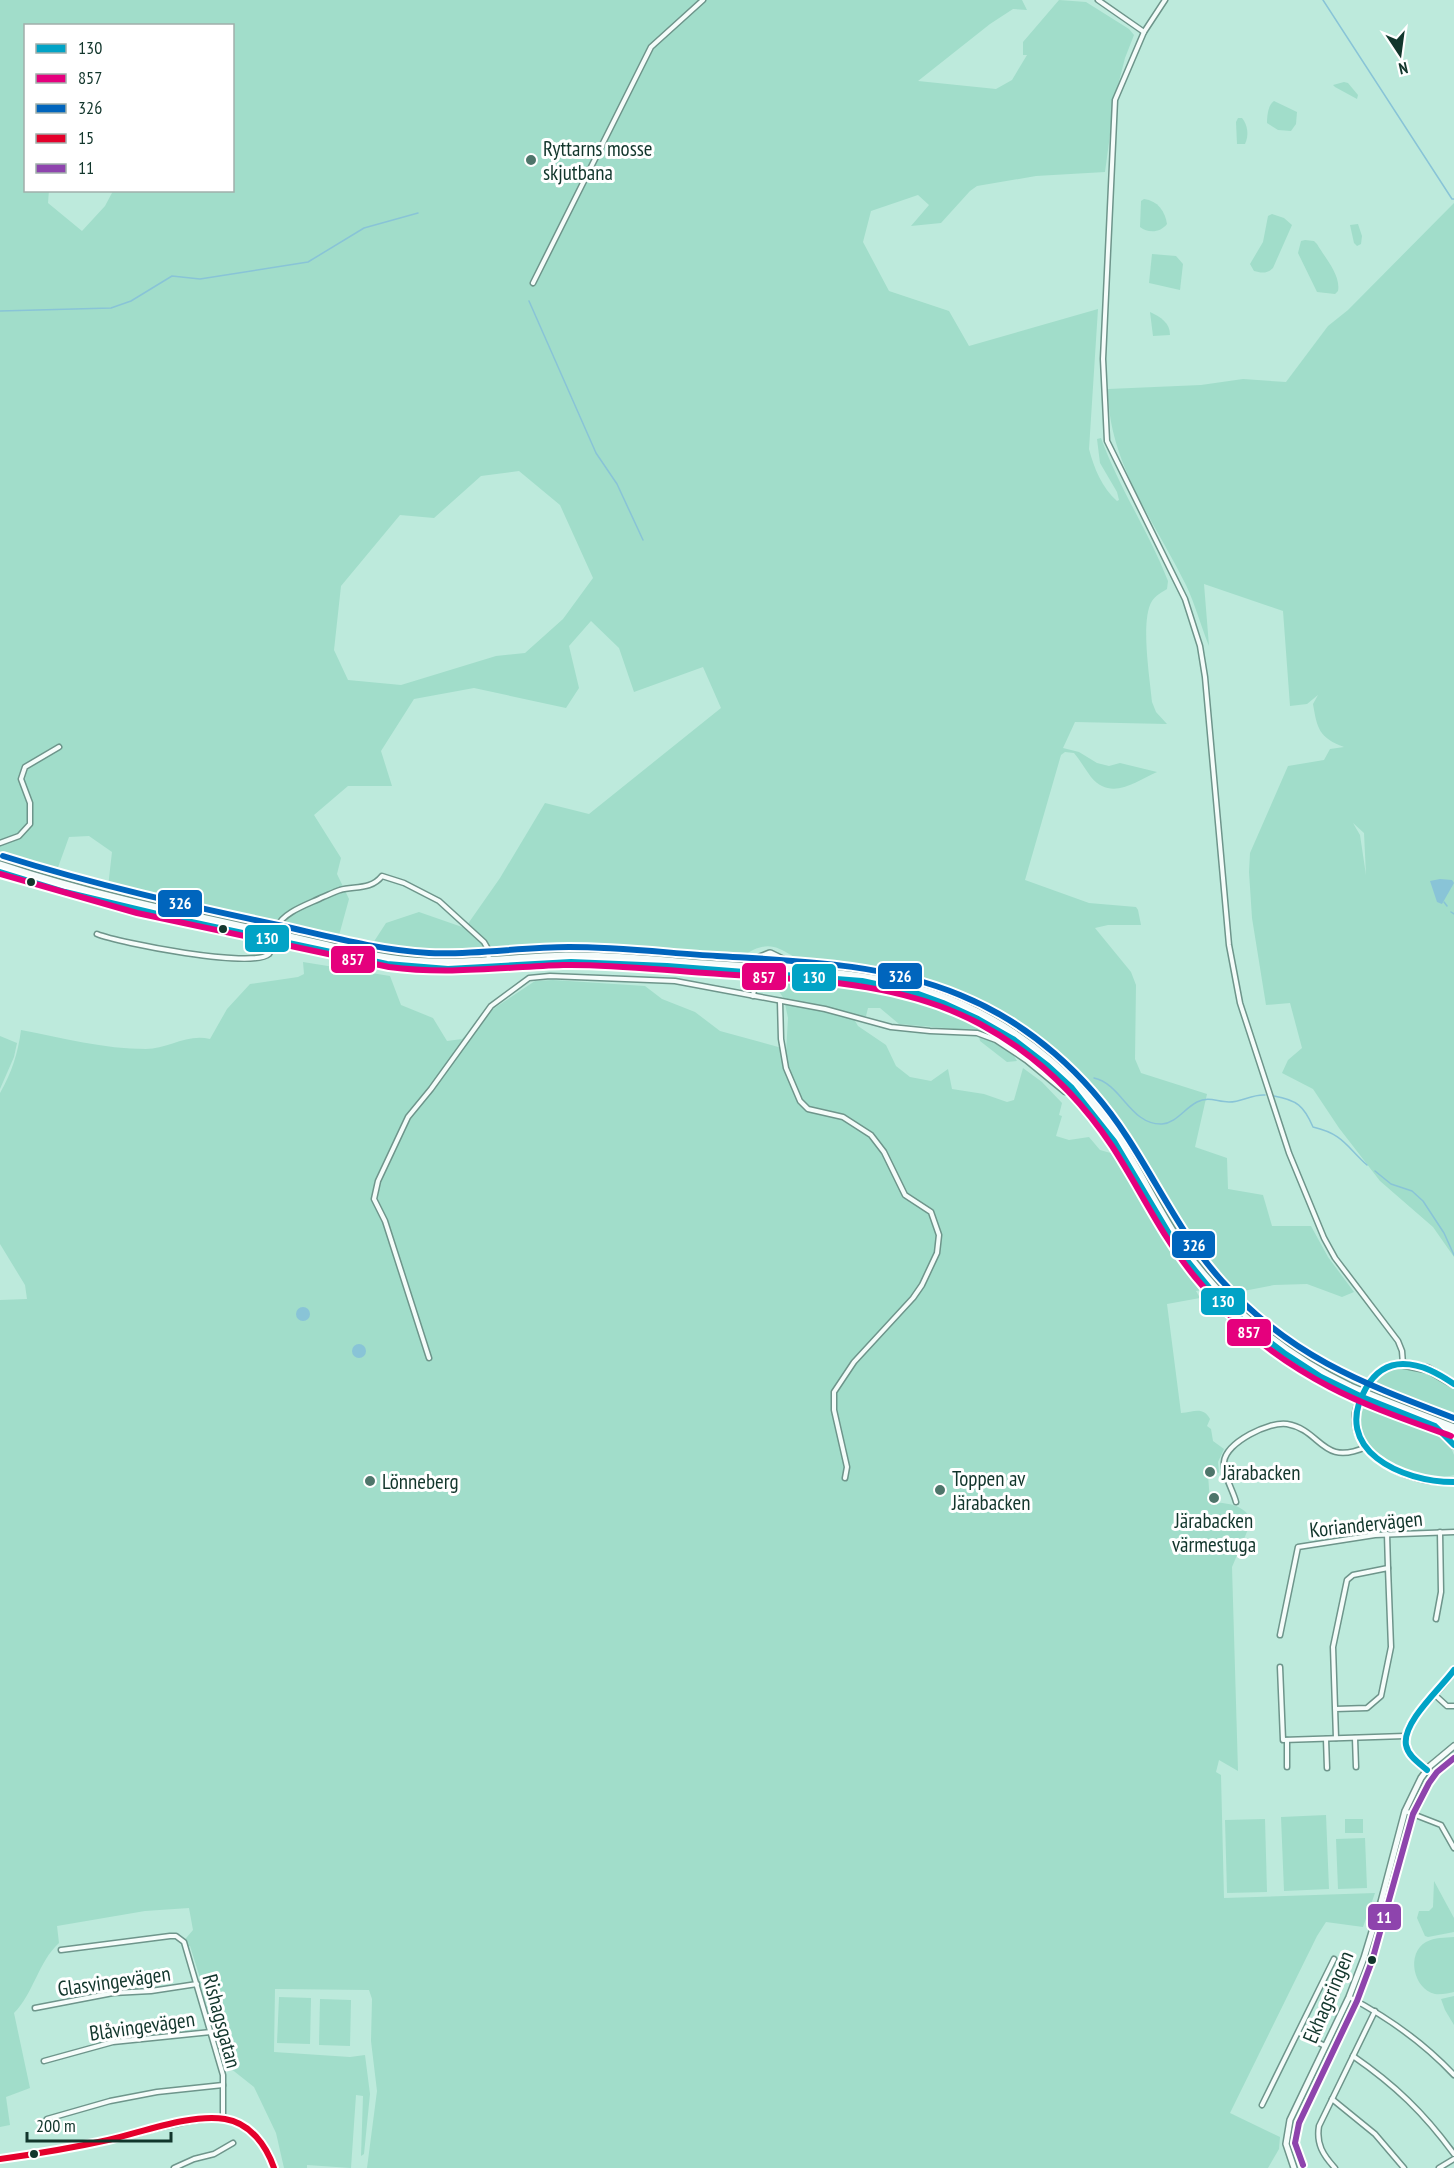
<svg xmlns="http://www.w3.org/2000/svg" width="1454" height="2168" font-family="'PT Sans Narrow',sans-serif">
<style>
.green{fill:#a1ddca;fill-rule:evenodd}
.water{fill:#89c4d7}
.lines{fill:none;stroke-linecap:round;stroke-linejoin:round}
.stream{stroke:#89c4d7;stroke-width:1.5}
.minor-casing{stroke:#6e958b;stroke-width:7}
.tertiary-casing{stroke:#6e958b;stroke-width:8}
.trunk-casing{stroke:#6e958b;stroke-width:10}
.minor{stroke:#f5fcfa;stroke-width:4}
.tertiary{stroke:#f5fcfa;stroke-width:5}
.trunk{stroke:#f5fcfa;stroke-width:7}
.trunk-bridge-casing{stroke:#6e958b;stroke-width:10;stroke-linecap:butt}
.trunk-bridge{stroke:#f5fcfa;stroke-width:7}
.bus-1-casing{stroke:#fff;stroke-width:10}
.bus-2-casing{stroke:#fff;stroke-width:10}
.bus-3-casing{stroke:#fff;stroke-width:10}
.bus-4-casing{stroke:#fff;stroke-width:10}
.bus-5-casing{stroke:#fff;stroke-width:10}
.bus-1{stroke:#01a3c6;stroke-width:6}
.bus-2{stroke:#e5007d;stroke-width:6}
.bus-3{stroke:#0065bd;stroke-width:6}
.bus-4{stroke:#e4002b;stroke-width:6}
.bus-5{stroke:#8e44ad;stroke-width:6}
.poi-dot{fill:#4e756a;stroke:#fff;stroke-width:2}
.bus-dot{fill:#12362c;stroke:#fff;stroke-width:2}
.labels{text-anchor:middle;dominant-baseline:central;stroke-width:6;stroke-linejoin:round;paint-order:stroke}
.poi-label{font-size:21px;fill:#12362c;stroke:#fff;text-anchor:start}
.street-label{font-size:21px;fill:#12362c;stroke:#fff}
.line-badge{stroke:#fff;stroke-width:2}
.badge-label{font-size:16px;text-anchor:middle;font-weight:bold;fill:#fff}
</style>
<rect width="100%" height="100%" fill="#bdeadc"/>
<g class="green">
<path d="M0 0H1022L1027 10 1013 9 990 24 918 81 996 89 1012 80 1027 55H1023V42L1059 0 1086 2 1129 29 1134 35 1125 58 1115 97 1105 172 1036 176 977 186 970 191 941 223 911 226 929 205 918 195 871 211 863 242 889 291 949 311 969 346 1098 309 1089 449C1094 468 1102 488 1117 501L1119 500 1117 492 1100 463 1097 439 1101 438C1119 488 1149 532 1168 581L1167 589C1162 592 1155 596 1152 601 1140 620 1150 679 1152 702L1156 712 1167 724 1075 722 1063 748 1079 752 1097 763 1109 766 1120 763 1157 772C1135 782 1111 801 1091 777 1085 769 1080 760 1074 753L1065 752 1061 755 1025 880 1089 903 1136 907 1138 910 1141 925H1108L1095 928 1131 972 1136 985 1135 1059 1141 1073 1207 1094 1195 1147 1227 1158 1228 1189 1263 1195 1272 1226H1311L1328 1257 1354 1292 1342 1297 1307 1284 1274 1285 1233 1293C1210 1269 1186 1246 1169 1216 1149 1182 1133 1145 1109 1114 1064 1055 1001 1009 931 985 921 981 911 977 901 975 874 969 847 967 819 965 786 963 778 929 741 958L585 951 443 952 373 943 386 923 419 912 465 928 500 878 545 803 589 814 721 708 703 667 634 692 619 648 591 621 569 646 579 688 566 708 474 688 414 699 381 751 392 786H348L314 815 341 858 337 874 349 899 338 939 259 921 128 896 108 887 112 852 89 836 69 837 56 873 0 854ZM26 26H232V190L113 191 105 206 82 231 48 203 49 190H26ZM519 471 560 505 593 578 563 619 525 653 496 656 401 685 348 680 334 650 341 586 400 515 434 518 481 476Z"/>
<polygon points="1344,82 1348,83 1358,95 1357,99 1335,87 1333,85"/>
<path d="M1274 101 1297 112 1296 124 1291 131 1278 130 1267 123C1267 116 1268 105 1274 101Z"/>
<path d="M1238 118H1242C1248 125 1249 136 1245 144H1237L1236 122Z"/>
<path d="M1144 199C1158 201 1165 211 1167 224 1161 232 1149 234 1140 227L1141 201Z"/>
<path d="M1454 203V1257L1433 1227 1380 1181 1339 1128 1313 1089 1282 1073 1288 1060 1302 1048 1290 1003 1266 1005 1252 918 1249 872 1250 853 1288 766 1324 760 1330 749 1344 747C1319 738 1317 728 1313 704L1318 695 1307 704 1290 706 1283 611 1204 584 1209 646C1201 626 1195 604 1186 585 1155 522 1108 463 1108 389L1201 385 1243 379 1286 382 1328 326 1348 310ZM1353 823 1364 833 1366 875 1360 835Z"/>
<path d="M1272 214 1284 218 1292 225 1273 268C1267 274 1261 273 1254 271L1250 264 1263 242 1268 216Z"/>
<polygon points="1358,224 1362,236 1361,244 1357,246 1354,243 1350,225"/>
<path d="M1305 240 1314 241 1317 244C1325 258 1341 275 1338 291L1335 294 1317 292 1298 253 1301 241Z"/>
<polygon points="1152,254 1176,256 1183,264 1180,290 1149,283"/>
<path d="M1150 312C1161 317 1170 323 1170 335L1153 336Z"/>
<path d="M303 962 390 976 401 1005 433 1018 447 1041 462 1039 493 1009 535 981 553 980 645 986 662 999 695 1012 720 1031 782 1048V1051L786 1053 788 1018 784 999 773 982 777 979 869 988 942 1008 985 1027 1005 1041 1017 1061 1007 1062 980 1041 978 1031 899 1024 880 1008H868L866 1016 854 1019 858 1026 886 1045 896 1066 910 1077 931 1081 948 1069 952 1089 984 1094 1007 1102 1014 1100 1023 1068 1042 1082 1062 1103 1059 1115 1062 1116 1056 1136 1069 1140 1089 1137 1100 1150 1114 1154 1203 1290 1196 1291 1200 1298 1167 1304 1181 1413C1194 1412 1203 1406 1210 1419L1207 1426 1211 1429 1213 1441 1224 1449 1218 1462 1219 1473 1210 1470 1208 1475 1210 1502C1227 1503 1243 1504 1252 1520L1232 1567 1238 1771 1219 1760 1216 1772 1221 1775 1224 1898 1375 1893 1363 1927 1326 1922 1317 1936 1230 2113 1280 2137 1279 2149 1268 2168H367L377 2091 371 2041 372 1999 369 1990 275 1989 274 2052 350 2057 365 2055 370 2094 364 2154 361 2156 363 2096 356 2095 351 2168 307 2165V2168H284L276 2133 254 2087 230 2068 220 2033 217 2032 190 1946 184 1950 181 1944 193 1930 189 1908 145 1911 57 1926 59 1943C38 1962 34 1993 14 2013L30 2088 6 2097 10 2125 0 2127V1300L27 1299 25 1285 0 1244V1093C12 1072 18 1053 21 1030 62 1038 104 1049 146 1049 167 1049 188 1033 210 1039L227 1009 250 984 298 977 304 974Z"/>
<polygon points="0,1036 17,1043 14,1057 0,1089"/>
<path d="M1407 1368 1425 1372 1454 1388V1419L1372 1389C1377 1371 1390 1369 1407 1368Z"/>
<path d="M1369 1407C1391 1414 1448 1430 1454 1455 1454 1461 1454 1469 1454 1475 1425 1484 1361 1458 1360 1423 1360 1418 1362 1413 1363 1409Z"/>
<polygon points="1326,1815 1329,1889 1284,1891 1281,1817"/>
<polygon points="1265,1819 1267,1892 1227,1893 1225,1820"/>
<rect x="1345" y="1819" width="18" height="14"/>
<polygon points="1365,1838 1367,1888 1338,1889 1336,1839"/>
<polygon points="1434,1881 1454,1918 1454,1932 1428,1937 1425,1936 1417,1918 1419,1911 1429,1911 1433,1907"/>
<path d="M1454 1937V1992C1449 1993 1441 1995 1435 1994 1413 1989 1406 1953 1426 1942 1435 1937 1445 1938 1454 1937Z"/>
<polygon points="1454,1996 1454,2025 1445,2010 1441,1999"/>
<polygon points="279,1997 311,1998 310,2044 277,2043"/>
<polygon points="320,1999 351,2000 350,2046 319,2045"/>
</g>
<g class="water">
<polygon points="1440,879 1452,880 1454,883 1442,904 1437,902 1430,881"/>
<circle cx="303" cy="1314" r="7"/>
<circle cx="359" cy="1351" r="7"/>
</g>
<g class="lines">
<g class="stream">
<polyline points="1323,0 1452,199 1454,199"/>
<polyline points="529,301 596,453 617,484 643,540"/>
<polyline points="0,311 111,308 131,301 172,276 200,279 308,262 364,228 418,213"/>
<polyline points="1444,902 1447,906"/>
<polyline points="1451,912 1454,914"/>
<path d="M1094 1078C1122 1084 1130 1125 1162 1124 1176 1123 1185 1108 1197 1102 1209 1096 1217 1102 1229 1102 1242 1102 1252 1094 1265 1095"/>
<path d="M1274 1096C1297 1100 1304 1106 1313 1127 1343 1134 1346 1146 1367 1165"/>
<polyline points="1375,1171 1391,1184 1412,1191 1423,1201 1444,1233 1454,1255"/>
</g>
<g class="minor-casing">
<g id="minor">
<polyline points="1098,0 1144,32"/>
<polyline points="1165,0 1144,32 1115,100 1103,359 1107,441 1185,599 1200,646 1205,677 1229,945 1240,1003 1289,1153 1324,1238 1335,1258 1398,1341 1402,1351 1403,1364"/>
<polyline points="533,283 651,47 703,0"/>
<polyline points="0,843 19,836 30,824 30,803 21,779 25,767 59,747"/>
<path d="M97 934C119 943 253 969 269 954 275 947 274 935 277 927 283 912 309 904 323 897 328 895 334 892 340 890 355 886 371 890 382 876L404 883 439 901 484 942 488 949 489 961"/>
<polyline points="753,996 757,972"/>
<polyline points="780,1001 781,1039 786,1068 800,1101 808,1109 843,1117 871,1135 884,1152 905,1195 931,1212 939,1235 937,1253 922,1285 913,1298 854,1362 834,1392 834,1410 847,1467 845,1478"/>
<polyline points="429,1358 385,1221 374,1199 378,1181 408,1117 431,1089 491,1006 529,978 550,976 675,981 825,1009 891,1027 930,1031 977,1033 996,1040 1026,1060 1065,1092 1068,1092 1072,1088"/>
<path d="M1236 1502C1233 1490 1223 1475 1224 1462 1226 1442 1270 1421 1287 1424 1322 1430 1321 1467 1366 1447"/>
<polyline points="1387,1534 1388,1568"/>
<polyline points="1436,1619 1441,1592 1440,1532"/>
<polyline points="1280,1635 1298,1547 1375,1535 1454,1532"/>
<polyline points="1280,1667 1283,1740 1405,1736"/>
<polyline points="1435,1695 1447,1706 1454,1706"/>
<polyline points="1335,1709 1367,1708 1381,1696 1391,1647 1388,1568 1353,1575 1347,1580 1333,1647 1336,1738"/>
<polyline points="1355,1738 1356,1767"/>
<polyline points="1326,1739 1327,1768"/>
<polyline points="1287,1740 1287,1767"/>
<polyline points="1405,1811 1441,1825 1454,1848"/>
<polyline points="61,1950 170,1936 176,1936 184,1942 223,2075 223,2119"/>
<path d="M1349 1997C1389 2018 1423 2042 1454 2075"/>
<polyline points="35,2008 113,1993 151,1991 197,1984"/>
<polyline points="1299,2033 1325,2046"/>
<path d="M1353 2056C1395 2085 1424 2113 1454 2154"/>
<polyline points="44,2061 113,2042 211,2032"/>
<polyline points="1332,2099 1375,2134 1404,2168"/>
<polyline points="1262,2105 1334,1959"/>
<polyline points="47,2119 110,2101 157,2092 223,2085"/>
<polyline points="174,2168 194,2159 214,2154 233,2143"/>
<path d="M1335 2168C1323 2155 1316 2144 1319 2126L1375 2011"/>
<polyline points="1439,2168 1454,2159"/>
</g>
</g>
<g class="tertiary-casing">
<g id="tertiary">
<path d="M1403 1364C1383 1365 1372 1374 1364 1391 1360 1400 1355 1408 1355 1417 1354 1449 1390 1471 1417 1478 1429 1482 1442 1482 1454 1482"/>
<path d="M1427 1770C1374 1735 1434 1704 1454 1670"/>
<path d="M0 2159C35 2154 69 2149 104 2141 133 2135 198 2114 225 2119 250 2125 267 2144 274 2168"/>
<polyline points="1294,2168 1286,2144 1290,2120 1349,1997 1364,1958 1381,1902 1405,1811 1421,1778 1430,1766 1454,1746"/>
</g>
</g>
<g class="trunk-casing">
<g id="trunk">
<path d="M0 865C93 896 188 915 284 936 331 946 379 960 428 962 474 964 520 957 566 956 618 955 669 962 720 965 802 971 886 971 962 1005 1025 1033 1081 1081 1118 1138 1142 1175 1160 1215 1185 1251 1227 1309 1286 1356 1350 1387"/>
<path d="M0 872C90 901 183 921 275 940 325 951 375 965 425 968 471 971 517 963 563 962 617 961 670 967 723 970 821 977 910 977 997 1029 1049 1060 1093 1105 1124 1157 1143 1188 1158 1221 1180 1251 1206 1288 1240 1322 1277 1348"/>
<polyline points="757,968 760,958 770,954 803,970"/>
<polyline points="1298,1363 1348,1391"/>
<polyline points="1403,1364 1428,1369 1454,1384"/>
<polyline points="1379,1399 1454,1428"/>
<polyline points="1376,1403 1454,1433"/>
<polyline points="1439,1430 1454,1445"/>
</g>
</g>
<use href="#minor" class="minor"/>
<use href="#tertiary" class="tertiary"/>
<use href="#trunk" class="trunk"/>
<g class="trunk-bridge-casing">
<g id="trunk-bridge">
<polyline points="1350,1387 1379,1399"/>
<polyline points="1348,1391 1376,1403"/>
</g>
</g>
<use href="#trunk-bridge" class="trunk-bridge"/>
<g class="bus-1-casing">
<g id="bus-1">
<polyline points="0,872 65,892 182,920 387,964 448,969 571,962 667,966 862,981 913,992 943,1003 978,1019 1013,1039 1048,1066 1072,1088 1114,1141 1180,1252 1211,1290 1245,1323 1284,1353 1321,1377 1362,1397 1435,1426 1454,1445"/>
<path d="M1454 1384C1439 1374 1422 1364 1403 1364 1386 1364 1374 1374 1366 1388 1330 1450 1402 1482 1454 1482"/>
<path d="M1427 1770C1419 1763 1408 1756 1406 1745 1402 1722 1441 1688 1454 1670"/>
</g>
</g>
<g class="bus-2-casing">
<path id="bus-2" d="M0 874 137 913 389 967C448 975 504 967 563 965 611 964 659 970 706 973 799 980 896 979 980 1024 1034 1053 1078 1095 1112 1146 1140 1189 1162 1237 1195 1277 1231 1322 1278 1360 1330 1387 1368 1407 1410 1421 1451 1436"/>
</g>
<g class="bus-3-casing">
<path id="bus-3" d="M3 856C95 885 189 906 283 926 331 937 379 950 429 953 476 955 522 947 569 947 618 947 668 953 717 956 799 961 883 963 960 995 1029 1023 1087 1075 1127 1137 1159 1186 1183 1238 1222 1281 1291 1357 1362 1383 1454 1418"/>
</g>
<g class="bus-4-casing">
<path id="bus-4" d="M0 2159C36 2154 72 2148 108 2140 140 2133 192 2113 225 2119 250 2123 266 2145 274 2168"/>
</g>
<g class="bus-5-casing">
<polyline id="bus-5" points="1303,2165 1295,2143 1299,2123 1357,2001 1372,1961 1413,1814 1429,1783 1437,1772 1454,1758"/>
</g>
<use href="#bus-1" class="bus-1"/>
<use href="#bus-2" class="bus-2"/>
<use href="#bus-3" class="bus-3"/>
<use href="#bus-4" class="bus-4"/>
<use href="#bus-5" class="bus-5"/>
</g>
<g class="poi-dot">
<circle cx="531" cy="160" r="6"/>
<circle cx="1210" cy="1472" r="6"/>
<circle cx="370" cy="1481" r="6"/>
<circle cx="940" cy="1490" r="6"/>
<circle cx="1214" cy="1498" r="6"/>
</g>
<g class="bus-dot">
<circle cx="31" cy="882" r="5"/>
<circle cx="223" cy="929" r="5"/>
<circle cx="1372" cy="1960" r="5"/>
<circle cx="34" cy="2154" r="5"/>
</g>
<g class="labels">
<g class="poi-label">
<text x="543" y="148">Ryttarns mosse<tspan x="543" dy="24">skjutbana</tspan></text>
<text x="1222" y="1472">Järabacken</text>
<text x="952" y="1478">Toppen av<tspan x="952" dy="24">Järabacken</tspan></text>
<text x="382" y="1481">Lönneberg</text>
<text x="1214" y="1520" text-anchor="middle">Järabacken<tspan x="1214" dy="24">värmestuga</tspan></text>
</g>
<g class="street-label">
<text transform="translate(1366 1524) rotate(-6)">Koriandervägen</text>
<text transform="translate(114 1981) rotate(-8)">Glasvingevägen</text>
<text transform="translate(1328 1997) rotate(-67)">Ekhagsringen</text>
<text transform="translate(222 2021) rotate(75)">Rishagsgatan</text>
<text transform="translate(142 2026) rotate(-8)">Blåvingevägen</text>
</g>
</g>
<g class="line-badge">
<rect x="157" y="889" width="46" height="29" rx="6" fill="#0065bd"/>
<rect x="244" y="924" width="46" height="29" rx="6" fill="#01a3c6"/>
<rect x="330" y="945" width="46" height="29" rx="6" fill="#e5007d"/>
<rect x="877" y="962" width="46" height="28" rx="6" fill="#0065bd"/>
<rect x="741" y="962" width="46" height="29" rx="6" fill="#e5007d"/>
<rect x="791" y="963" width="46" height="29" rx="6" fill="#01a3c6"/>
<rect x="1171" y="1230" width="45" height="29" rx="6" fill="#0065bd"/>
<rect x="1200" y="1287" width="46" height="29" rx="6" fill="#01a3c6"/>
<rect x="1226" y="1318" width="46" height="29" rx="6" fill="#e5007d"/>
<rect x="1367" y="1903" width="35" height="28" rx="6" fill="#8e44ad"/>
</g>
<g class="badge-label">
<text x="180" y="909">326</text>
<text x="267" y="944">130</text>
<text x="353" y="965">857</text>
<text x="900" y="982">326</text>
<text x="764" y="983">857</text>
<text x="814" y="983">130</text>
<text x="1194" y="1251">326</text>
<text x="1223" y="1307">130</text>
<text x="1249" y="1338">857</text>
<text x="1384" y="1923">11</text>
</g>
<rect x="24" y="24" width="210" height="168" fill="#ffffff" stroke="#a0afab" stroke-width="1.5"/>
<rect x="36" y="44" width="30" height="9" fill="#01a3c6" stroke="#a0afab" stroke-width="1.5"/>
<text x="78" y="54" font-size="18" fill="#12362c">130</text>
<rect x="36" y="74" width="30" height="9" fill="#e5007d" stroke="#a0afab" stroke-width="1.5"/>
<text x="78" y="84" font-size="18" fill="#12362c">857</text>
<rect x="36" y="104" width="30" height="9" fill="#0065bd" stroke="#a0afab" stroke-width="1.5"/>
<text x="78" y="114" font-size="18" fill="#12362c">326</text>
<rect x="36" y="134" width="30" height="9" fill="#e4002b" stroke="#a0afab" stroke-width="1.5"/>
<text x="78" y="144" font-size="18" fill="#12362c">15</text>
<rect x="36" y="164" width="30" height="9" fill="#8e44ad" stroke="#a0afab" stroke-width="1.5"/>
<text x="78" y="174" font-size="18" fill="#12362c">11</text>
<g transform="translate(1400 54) rotate(167)" stroke="#ffffff" stroke-width="4.5" paint-order="stroke">
<path d="M0-4.5L10 22L0 15L-10 22Z" fill="#12362c"/>
<text y="-9" font-size="16" font-weight="bold" text-anchor="middle" fill="#12362c">N</text>
</g>
<path d="M27 2132v9h144v-9" fill="none" stroke="#12362c" stroke-width="3"/>
<text x="36" y="2132" font-size="18" fill="#12362c" stroke="#ffffff" stroke-width="4.5" paint-order="stroke">200 m</text>
</svg>
